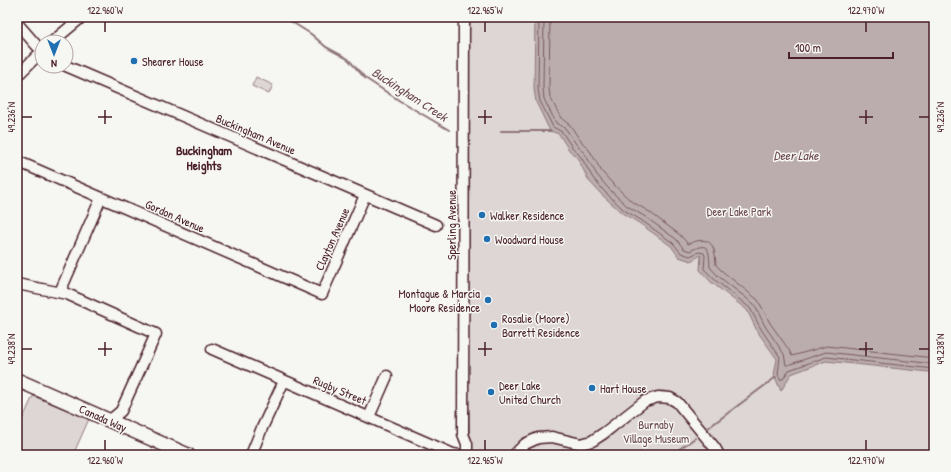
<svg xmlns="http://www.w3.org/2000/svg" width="951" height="472" font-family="'Patrick Hand',sans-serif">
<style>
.green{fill:#ddd6d5;stroke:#947a80}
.water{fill:#bbadae;stroke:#8e747a}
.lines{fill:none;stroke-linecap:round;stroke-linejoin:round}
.shore{stroke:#77585f;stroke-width:1}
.stream{stroke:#8e747a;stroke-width:2}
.minor-casing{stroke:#4a1f2b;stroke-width:13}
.major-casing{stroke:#4a1f2b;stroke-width:16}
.minor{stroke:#f6f6f2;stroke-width:10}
.major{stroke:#f6f6f2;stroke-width:13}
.ticks{fill:none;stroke:#4a1f2b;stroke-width:1.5}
.poi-dot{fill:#1f6fb2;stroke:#f6f6f2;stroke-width:1.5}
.labels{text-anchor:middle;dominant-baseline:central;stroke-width:3;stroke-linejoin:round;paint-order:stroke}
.poi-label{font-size:12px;fill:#4a1f2b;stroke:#f6f6f2;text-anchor:start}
.street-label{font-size:12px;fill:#4a1f2b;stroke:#f6f6f2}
.park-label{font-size:12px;fill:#6f4d56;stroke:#f6f6f2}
.water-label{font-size:13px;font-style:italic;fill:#6c4a52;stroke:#f6f6f2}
.neighbourhood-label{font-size:13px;font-weight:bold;fill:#4a1f2b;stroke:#f6f6f2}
.neatline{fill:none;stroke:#4a1f2b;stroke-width:1.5}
.ticks-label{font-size:10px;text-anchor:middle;fill:#4a1f2b}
</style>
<rect width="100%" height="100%" fill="#f6f6f2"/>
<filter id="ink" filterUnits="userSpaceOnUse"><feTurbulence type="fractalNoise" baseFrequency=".025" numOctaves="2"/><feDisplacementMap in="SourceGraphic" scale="8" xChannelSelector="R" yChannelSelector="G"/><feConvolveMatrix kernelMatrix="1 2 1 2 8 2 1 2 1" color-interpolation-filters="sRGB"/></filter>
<g filter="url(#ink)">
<g class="green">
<path d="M468 17H934V455H723L680 398C661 383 647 395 631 407 623 413 615 420 607 426 603 429 599 434 594 435 573 444 558 428 537 434L506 455H470L469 412 467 411Z"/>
<polygon points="256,77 273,85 269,94 252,86"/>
<polygon points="33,396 89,419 73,455 17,455 17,431"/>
<path d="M658 402 667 403 675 407 715 455H520C539 438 550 441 574 445 581 446 587 447 595 445 619 437 632 407 658 402Z"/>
</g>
<polygon class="water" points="535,17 934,17 934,373 929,372 826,361 791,374 781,391 774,375 777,359 757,331 747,310 711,282 700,270 701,255 691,261 679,257 671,246 639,223 622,213 601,194 589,181 578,159 569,150 559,134 550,131 536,102 534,89"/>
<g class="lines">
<g class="shore">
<polyline points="539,17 538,89 540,101 553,127 562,132 572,147 581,157 593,178 604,191 624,210 641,220 673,243 681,253 690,256 699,252 704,253 705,256 704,269 714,279 750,308 761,329 780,357 778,374 780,379 783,379 789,370 826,357 934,369"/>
<path d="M544 17 543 89 544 99 556 123 566 129 576 144 585 154 597 175 608 188 627 206 644 216 676 239 684 249 690 251C710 240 709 251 710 267L718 276 754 304 765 326 784 354 786 365H788L826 352 934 364"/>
<path d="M550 17 549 88 550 97 561 118 570 125 580 140 590 151 602 172 612 183 631 201 648 211 680 235 688 244C691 243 694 241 697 241 715 237 715 253 716 265L722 271 758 300 770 323 789 350 792 356 827 346 934 358"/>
</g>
<g class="stream">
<polyline points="284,17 311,34 326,47 348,59 365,78 400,101 449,130"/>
<polyline points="501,131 551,131"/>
<polyline points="708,428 776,377"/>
<polyline points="671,455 695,438"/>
</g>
<g class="minor-casing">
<g id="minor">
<polyline points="464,17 463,434 467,444 467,455"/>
<polyline points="17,23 37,46"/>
<polyline points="52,42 82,17"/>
<polyline points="66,66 436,225"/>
<polyline points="17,76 38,55"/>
<polyline points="17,161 322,294 365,195"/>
<polyline points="17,284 67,294 156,334 121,411 109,421"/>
<polyline points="60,292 101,198"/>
<polyline points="212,349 453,454 459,455"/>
<polyline points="369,417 387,376"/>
<polyline points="251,455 262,428 284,381"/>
<polyline points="514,455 525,444 538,438 552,437 581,444 592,441 604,433 645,401 658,397 670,398 677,402 715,448 719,455"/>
</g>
</g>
<g class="major-casing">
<polyline id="major" points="17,380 188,455"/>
</g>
<use href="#minor" class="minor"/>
<use href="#major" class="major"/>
</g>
</g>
<path class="ticks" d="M105 22V32M485 22V32M866 22V32M105 110V124M485 110V124M866 110V124M22 117H32M98 117H112M478 117H492M859 117H873M919 117H929M105 342V356M485 342V356M866 342V356M22 349H32M98 349H112M478 349H492M859 349H873M919 349H929M105 440V450M485 440V450M866 440V450"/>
<g class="poi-dot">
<circle cx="134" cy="61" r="4"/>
<circle cx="482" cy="215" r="4"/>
<circle cx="487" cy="239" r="4"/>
<circle cx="488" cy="300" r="4"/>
<circle cx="494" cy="325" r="4"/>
<circle cx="592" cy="388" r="4"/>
<circle cx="491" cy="392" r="4"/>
</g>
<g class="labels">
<g class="poi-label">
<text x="142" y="61">Shearer House</text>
<text x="490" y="215">Walker Residence</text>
<text x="495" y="239">Woodward House</text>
<text x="480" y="293" text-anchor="end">Montague &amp; Marcia<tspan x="480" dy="14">Moore Residence</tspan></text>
<text x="502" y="318">Rosalie (Moore)<tspan x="502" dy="14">Barrett Residence</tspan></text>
<text x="499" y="385">Deer Lake<tspan x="499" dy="14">United Church</tspan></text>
<text x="600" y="388">Hart House</text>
</g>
<g class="street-label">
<text transform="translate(256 134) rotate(23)">Buckingham Avenue</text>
<text transform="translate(175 216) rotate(24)">Gordon Avenue</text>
<text transform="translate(451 225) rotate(-90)">Sperling Avenue</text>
<text transform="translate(332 239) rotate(-66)">Clayton Avenue</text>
<text transform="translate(340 390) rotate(23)">Rugby Street</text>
<text transform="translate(103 418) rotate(24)">Canada Way</text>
</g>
<g class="park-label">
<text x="739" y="211">Deer Lake Park</text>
<text x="656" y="424">Burnaby<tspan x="656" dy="14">Village Museum</tspan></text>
</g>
<g class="water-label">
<text transform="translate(410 94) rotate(33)">Buckingham Creek</text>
<text x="796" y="155">Deer Lake</text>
</g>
<g class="neighbourhood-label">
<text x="204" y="150">Buckingham<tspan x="204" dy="15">Heights</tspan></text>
</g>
</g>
<rect width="951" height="472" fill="none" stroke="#f6f6f2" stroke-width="44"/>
<g transform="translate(54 54) rotate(180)"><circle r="19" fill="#f6f6f2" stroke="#b1a0a2"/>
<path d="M0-3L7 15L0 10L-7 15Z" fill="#1f6fb2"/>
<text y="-6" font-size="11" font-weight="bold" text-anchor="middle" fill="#4a1f2b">N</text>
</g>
<path d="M789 52v6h104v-6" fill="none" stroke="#4a1f2b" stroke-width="2"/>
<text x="795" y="52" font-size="12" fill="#4a1f2b" stroke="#f6f6f2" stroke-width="3" paint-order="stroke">100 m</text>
<rect x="22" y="22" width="907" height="428" class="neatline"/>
<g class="ticks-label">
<text x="105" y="14">122.960°W</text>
<text x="485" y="14">122.965°W</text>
<text x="866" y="14">122.970°W</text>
<text transform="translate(940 117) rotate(-90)" y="4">49.236°N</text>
<text transform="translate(11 117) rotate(-90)" y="4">49.236°N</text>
<text transform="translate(940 349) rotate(-90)" y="4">49.238°N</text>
<text transform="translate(11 349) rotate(-90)" y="4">49.238°N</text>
<text x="105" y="464">122.960°W</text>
<text x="485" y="464">122.965°W</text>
<text x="866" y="464">122.970°W</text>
</g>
</svg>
